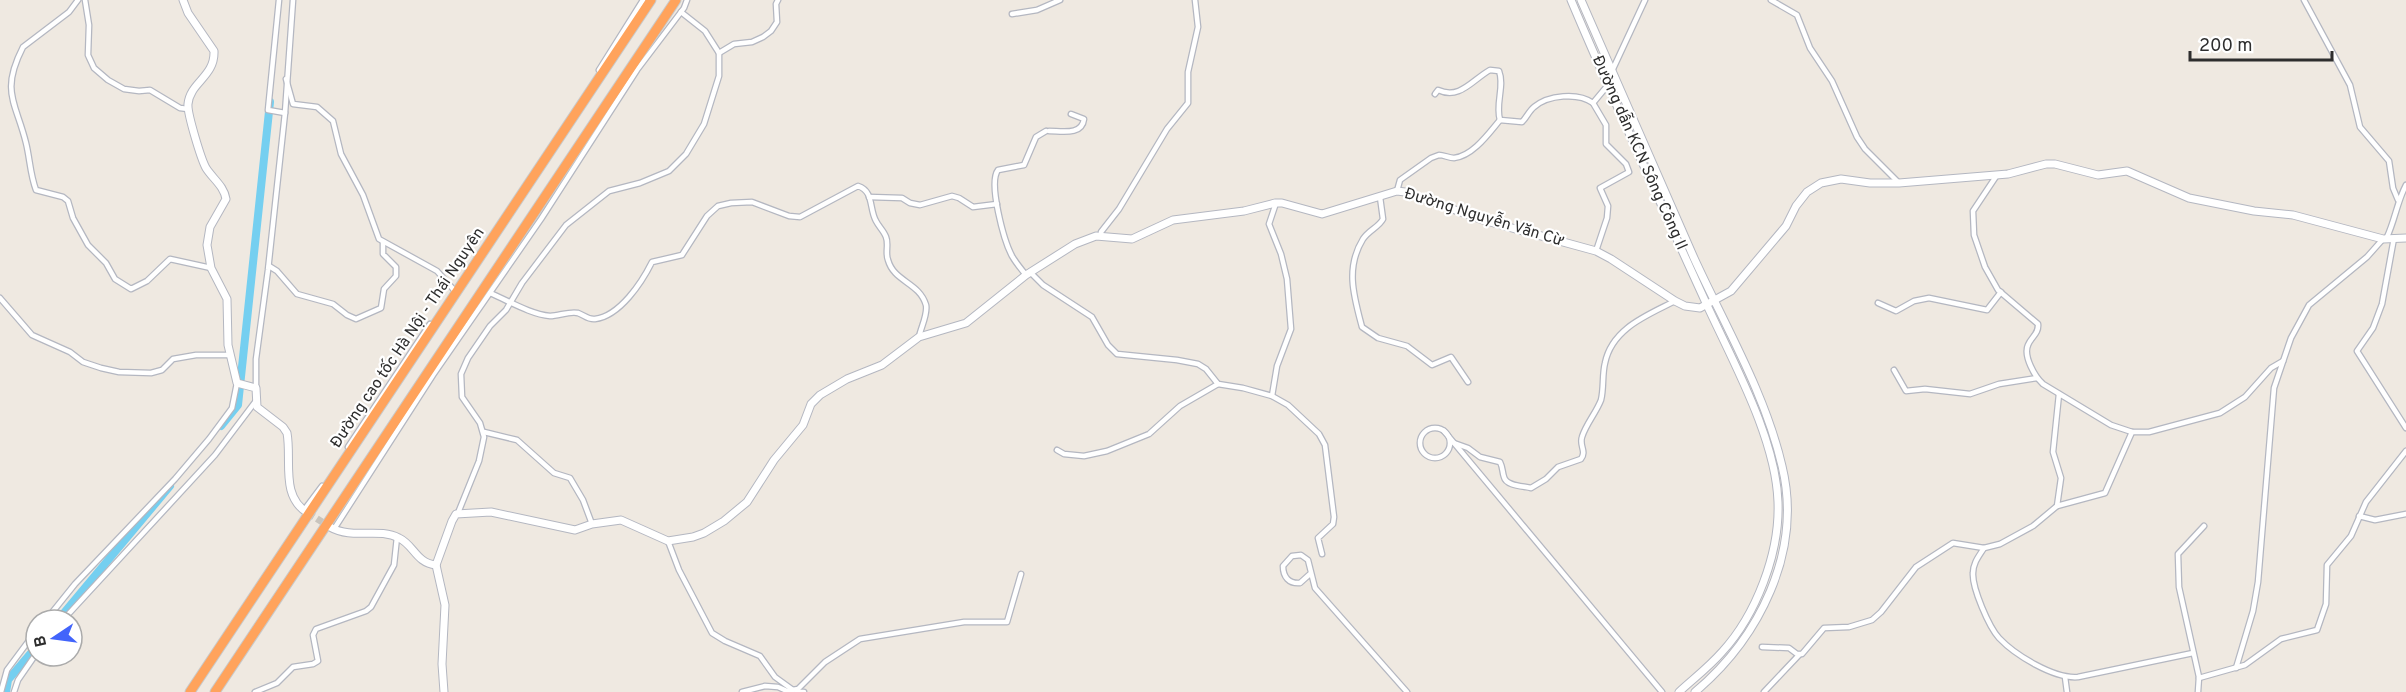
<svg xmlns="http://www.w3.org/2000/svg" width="2406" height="692" font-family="Overpass,sans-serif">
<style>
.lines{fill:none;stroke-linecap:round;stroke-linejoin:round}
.river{stroke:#75cff0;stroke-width:8}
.secondary-tunnel{stroke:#c8c4bd;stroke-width:7;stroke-dasharray:7 3.5;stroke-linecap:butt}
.street-casing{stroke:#b4b7c1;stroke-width:7}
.secondary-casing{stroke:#b4b7c1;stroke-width:9}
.highway-casing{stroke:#c9c9c9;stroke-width:11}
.street{stroke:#fff;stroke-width:4.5}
.secondary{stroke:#fff;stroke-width:7}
.highway{stroke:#ffa35c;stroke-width:9}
.labels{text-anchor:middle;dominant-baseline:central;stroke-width:4.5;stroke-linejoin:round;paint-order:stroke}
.street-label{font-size:16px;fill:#2e2e2e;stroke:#fff}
</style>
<rect width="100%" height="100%" fill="#efe9e1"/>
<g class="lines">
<g class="river">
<polyline points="221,426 238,405 270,102"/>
<polyline points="58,620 170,486"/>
<polyline points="6,692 8,680 36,647"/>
</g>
<polyline class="secondary-tunnel" points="308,513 330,527"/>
<g class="street-casing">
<g id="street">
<path d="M78 0 69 12 23 47C0 92 16 102 26 143 30 159 30 174 36 190L63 197 68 201 73 218 88 245 106 263 115 279 131 289 147 281 170 259 211 268"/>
<polyline points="85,0 89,25 88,55 94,68 108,80 124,89 139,91 150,90 180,108 188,109"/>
<polyline points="279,0 268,110 285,113"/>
<polyline points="1771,0 1797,15 1810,48 1832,81 1857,137 1865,149 1899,183"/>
<polyline points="2304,0 2350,85 2360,127 2389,161 2393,188 2398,200"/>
<polyline points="1012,14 1037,10 1060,0"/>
<polyline points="719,53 734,44 752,42 763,37 771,31 777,22 776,4 778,0"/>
<polyline points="599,70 643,0"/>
<polyline points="1612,71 1645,0"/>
<polyline points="286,79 293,104 317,107 333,121 341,154 363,195 379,239 437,271 454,290"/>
<path d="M1435 94 1438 90C1460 100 1472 80 1490 70L1499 71C1505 86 1495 104 1500 120"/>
<polyline points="1593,103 1606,125 1606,144 1626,164 1629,172 1600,188 1608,206 1607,218 1596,251"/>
<path d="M1049 131C1061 131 1082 136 1084 119L1071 114"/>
<path d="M1997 175 1973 211 1974 235 1985 267 1998 290 2038 324C2039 334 2031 337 2028 345 2023 356 2035 377 2043 384L2111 425 2132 432H2149L2220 413 2245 397 2271 368 2283 361"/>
<path d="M1397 191 1400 180 1431 158 1439 155C1444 155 1449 158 1454 158 1473 156 1489 133 1500 120L1522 122C1527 117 1529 111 1534 107 1548 95 1578 92 1593 103L1608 85"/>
<polyline points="869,197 902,198 910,203 920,205 952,196 959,198 973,207 997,204"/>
<path d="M1380 197 1383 219C1379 227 1369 230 1363 239 1345 268 1354 297 1362 327L1378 338 1407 346 1432 365 1451 357 1468 382"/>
<polyline points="1101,236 1101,232 1119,209 1167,129 1188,103 1188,72 1198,27 1195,0"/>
<path d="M2387 237C2395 220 2397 202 2406 185"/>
<polyline points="2394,238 2382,304 2373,328 2357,351 2406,428"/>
<polyline points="269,266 277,271 297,294 333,304 347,315 356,319 381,308 384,289 396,276 396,267 383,254 383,242"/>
<polyline points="1030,272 1043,285 1092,317 1108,345 1117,354 1177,360 1198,364 1206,369 1218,384 1243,388 1272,396 1288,405 1319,434 1325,445 1334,517 1333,524 1318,538 1322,554"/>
<path d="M1026 275C1021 269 1016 263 1012 256 1004 241 988 183 998 170L1024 165 1036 137 1046 131"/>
<path d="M490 293C509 301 530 314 550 316 559 316 569 311 578 313 584 315 588 320 595 319 620 316 642 282 652 262L682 255 707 216 718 206 731 203 752 202 789 216 800 217 858 186C874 191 869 209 876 221 879 227 884 231 886 237 889 244 885 253 888 260 894 282 919 282 926 305 928 314 921 327 919 337"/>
<polyline points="0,298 32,335 70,352 83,362 101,368 119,372 151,373 162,370 173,359 196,355 230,355"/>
<polyline points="1878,303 1896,311 1914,301 1929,298 1987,310 2001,292"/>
<polyline points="1894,370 1906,391 1925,389 1970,394 1999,384 2037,378"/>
<polyline points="256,388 256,359 268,270 285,113 293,0"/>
<polyline points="1272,396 1277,366 1291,329 1287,279 1281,254 1269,224 1276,203"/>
<circle cx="1435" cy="443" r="15"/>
<polyline points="1444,431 1662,692"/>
<polyline points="484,432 517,440 554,473 570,478 583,500 592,524"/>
<path d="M1454 443 1468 448 1480 457 1500 462C1503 468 1502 471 1504 477 1506 486 1523 486 1531 488L1546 479 1558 467 1581 459C1587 451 1579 446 1582 437 1586 424 1596 413 1601 400 1604 388 1602 375 1605 363 1612 328 1648 315 1675 301"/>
<polyline points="348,447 430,324"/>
<polyline points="1057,450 1064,454 1084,456 1107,451 1149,434 1180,406 1218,384"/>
<polyline points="2057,506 2061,478 2053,452 2059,394"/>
<polyline points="304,510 322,486"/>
<polyline points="458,513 479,461 484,437 480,423 462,397 461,374 468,358 490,326 506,310 522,283 566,225 609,191 640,183 669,171 686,154 704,124 719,76 719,53 705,31 681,12"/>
<polyline points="2359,516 2375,520 2406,514"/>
<polyline points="334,529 433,375 541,219 637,70 684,8 687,0"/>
<polyline points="668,541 679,570 712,633 725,641 760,656 775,677 793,690"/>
<path d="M1984 548C1979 556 1973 563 1973 573 1972 588 1989 627 1999 638 2015 655 2054 679 2078 677L2193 653"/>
<path d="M1310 574 1300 583C1289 584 1283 577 1283 566L1292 556 1301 555 1308 560 1315 588 1407 692"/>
<polyline points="46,620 75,584 175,479 209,439 232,408 237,383"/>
<polyline points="63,620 215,455 255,402"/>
<polyline points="1762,647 1789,648 1797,654 1802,654 1824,628 1849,627 1872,620 1881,612 1916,567 1953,543 1984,548 2000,544 2033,526 2057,506 2105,493 2132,432"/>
<polyline points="2236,668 2253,611 2258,582 2274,388 2291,338 2309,305 2367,257 2383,239"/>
<polyline points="2065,677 2067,692"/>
<polyline points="2199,678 2245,665 2281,639 2317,630 2326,604 2327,565 2351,536 2366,502 2406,451"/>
<polyline points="1,692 7,670 36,631"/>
<polyline points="14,692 18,680 36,654"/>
<polyline points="255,692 277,683 293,667 313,664 318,661 313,635 316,629 366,611 371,607 394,565 397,537"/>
<polyline points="742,692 765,686 778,687 787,691 798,689 825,662 860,639 964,622 1007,622 1021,574"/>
<polyline points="797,692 804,692"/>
<polyline points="1764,692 1799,655"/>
<polyline points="2198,692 2199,677 2179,587 2178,554 2204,526"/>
</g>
</g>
<g class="secondary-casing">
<g id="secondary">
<path d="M183 0 188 13 214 51C215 77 190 82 188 104 187 113 201 159 206 168 213 179 224 186 226 199L210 227 207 245 211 268 227 299 228 345 237 383 256 388 257 407 283 427 287 433C292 460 280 497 308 513"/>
<path d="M1571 0C1614 102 1660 202 1706 303 1732 360 1776 438 1778 502 1780 553 1756 615 1722 652 1709 667 1693 679 1679 692"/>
<path d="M1581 0C1619 86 1656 172 1694 258 1725 326 1765 393 1782 466 1803 552 1759 638 1695 692"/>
<path d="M330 527C353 540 378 527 399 538 414 545 416 563 436 565L452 521 456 514 491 512 575 530 592 524 621 520 668 541 693 537 704 533 724 521 747 502 774 460 803 425 811 404 820 395 847 379 882 365 919 337 966 323 1026 275 1075 244 1096 236 1132 239 1173 220 1244 211 1275 203H1282L1322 214 1397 191 1405 192 1483 220 1596 251 1611 259 1675 301 1685 306 1700 308 1731 291 1786 226 1796 206 1807 192 1821 183 1841 179 1870 183H1899L2008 174 2046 164H2055L2098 175 2127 171 2189 198 2254 211 2293 215 2383 239 2406 238"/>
<polyline points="436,565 445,605 442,664 444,692"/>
</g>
</g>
<g class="highway-casing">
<g id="highway">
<polyline points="190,692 651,0"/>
<polyline points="215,692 676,0"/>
</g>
</g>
<use href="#street" class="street"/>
<use href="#secondary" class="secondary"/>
<use href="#highway" class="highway"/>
</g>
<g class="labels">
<g class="street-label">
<text transform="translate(1639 153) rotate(66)">Đường dẫn KCN Sông Công II</text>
<text transform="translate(1484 218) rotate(17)">Đường Nguyễn Văn Cừ</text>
<text transform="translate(408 338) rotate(-56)">Đường cao tốc Hà Nội - Thái Nguyên</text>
</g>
</g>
<g transform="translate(54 638) rotate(257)"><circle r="28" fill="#ffffff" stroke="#ababab" stroke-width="1.5"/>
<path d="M0-4.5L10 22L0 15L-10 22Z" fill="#4264fb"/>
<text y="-9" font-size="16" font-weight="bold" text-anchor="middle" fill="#2e2e2e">B</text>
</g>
<path d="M2190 51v9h142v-9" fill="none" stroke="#2e2e2e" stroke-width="3"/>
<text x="2199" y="51" font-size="18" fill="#2e2e2e" stroke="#ffffff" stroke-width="4.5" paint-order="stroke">200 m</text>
</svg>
